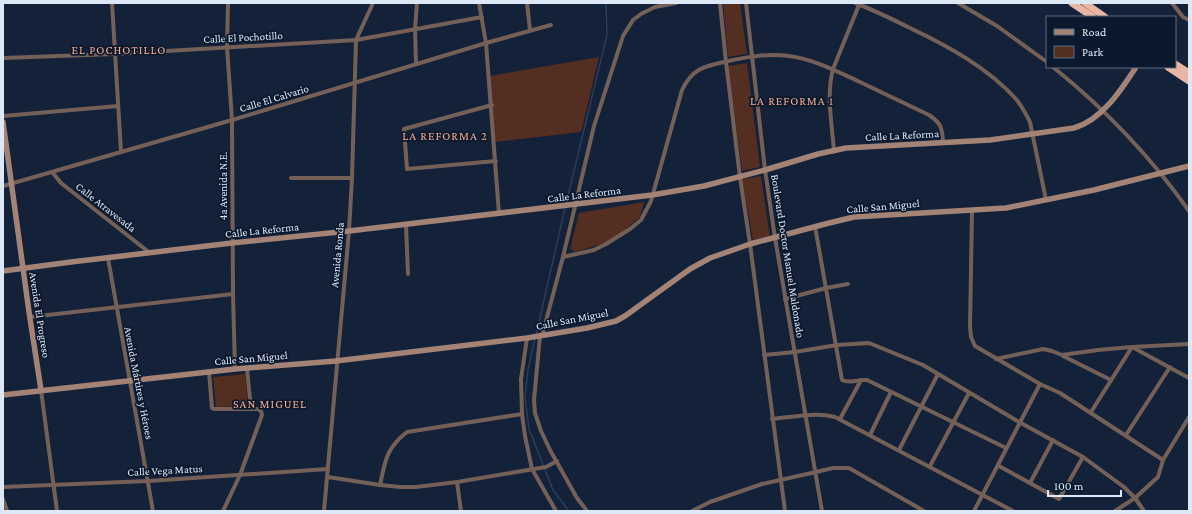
<svg xmlns="http://www.w3.org/2000/svg" width="1192" height="514" font-family="'Crimson Pro',serif">
<style>
.green{fill:#532e21}
.lines{fill:none;stroke-linecap:round;stroke-linejoin:round}
.stream{stroke:#263e5f;stroke-width:1.5}
.street{stroke:#756058;stroke-width:4}
.secondary{stroke:#a48377;stroke-width:5.5}
.highway{stroke:#eab6a4;stroke-width:7}
.labels{text-anchor:middle;dominant-baseline:central;stroke-width:3.5;stroke-linejoin:round;paint-order:stroke}
.street-label{font-size:11px;fill:#dde8f6;stroke:#0a192d}
.neighbourhood-label{font-size:12px;letter-spacing:1px;fill:#f8ab8e;stroke:#0a192d}
</style>
<rect width="100%" height="100%" fill="#132238"/>
<g class="green">
<polygon points="723,3 740,3 747,54 728,57"/>
<polygon points="599,57 581,132 494,142 490,76"/>
<polygon points="747,63 760,167 742,171 728,66"/>
<polygon points="761,176 770,237 753,240 742,179"/>
<polygon points="644,202 640,217 626,229 605,243 575,252 570,249 579,213"/>
<polygon points="245,374 248,406 216,407 213,377"/>
</g>
<g class="lines">
<g class="stream">
<polyline points="566,204 607,35 606,3"/>
<polyline points="536,335 565,208"/>
<polyline points="535,338 528,370 525,397 529,429 553,490 569,511"/>
</g>
<g class="street">
<polyline points="112,3 121,152"/>
<polyline points="228,3 227,47 232,120 233,294 235,369"/>
<polyline points="479,3 486,43 499,214"/>
<polyline points="527,3 530,30"/>
<polyline points="720,3 726,62 740,177 750,244 785,511"/>
<polyline points="746,3 765,170 775,238 822,511"/>
<path d="M855 3C874 10 892 19 910 28 948 46 988 68 1016 99 1022 106 1026 114 1030 122L1046 200"/>
<polyline points="958,3 997,26 1047,62"/>
<polyline points="1172,3 1183,17 1189,20"/>
<polyline points="3,58 115,54 356,40 482,17"/>
<polyline points="416,64 415,29 417,3"/>
<path d="M1053 67C1105 109 1151 157 1189 211"/>
<polyline points="492,105 404,129 407,169 496,161"/>
<polyline points="3,116 118,106"/>
<path d="M834 151C832 124 826 95 833 69L859 5"/>
<polyline points="52,172 61,183 150,253"/>
<polyline points="291,178 352,178"/>
<polyline points="3,186 232,120 486,43 551,25"/>
<polyline points="972,210 970,327 971,337 975,346 1040,384 1060,393 1163,460"/>
<polyline points="406,225 408,274"/>
<path d="M815 226 842 380C850 384 859 379 867 380L1006 448"/>
<path d="M563 257 594 250 606 244 630 229 641 220 651 201 682 90C693 67 706 66 728 61 748 57 768 53 789 56 814 59 838 72 860 82 883 93 906 104 929 115 942 124 942 128 943 142"/>
<polyline points="108,258 153,511"/>
<polyline points="785,299 826,288 848,284"/>
<polyline points="30,317 233,294"/>
<polyline points="540,336 534,400 535,413 541,431 550,450 577,498 587,511"/>
<polyline points="542,336 563,257 594,126 623,36 633,20 641,14 655,7 676,3"/>
<polyline points="527,338 521,379 522,414 525,436 532,469 556,511"/>
<polyline points="764,355 795,352 837,345 869,343 923,365 1019,422 1083,457 1124,487 1135,498 1144,511"/>
<polyline points="1063,356 1111,380"/>
<polyline points="996,359 1043,349 1052,351 1062,355 1098,350 1132,347 1189,344"/>
<polyline points="247,369 251,409"/>
<polyline points="209,372 212,408 214,409 258,409 261,411 262,415 240,475 223,511"/>
<polyline points="41,390 57,511"/>
<polyline points="1091,412 1132,347 1189,378"/>
<path d="M772 419C793 417 815 412 835 417L1013 511"/>
<polyline points="840,419 861,380"/>
<polyline points="870,435 891,392"/>
<polyline points="1126,435 1170,367"/>
<polyline points="899,450 938,374"/>
<polyline points="930,466 969,393"/>
<polyline points="999,466 1059,499 1083,457"/>
<polyline points="328,477 380,485 400,487 416,487 457,482 534,469 546,467 557,461"/>
<polyline points="457,482 461,511"/>
<polyline points="1030,483 1053,440"/>
<path d="M380 485C385 462 386 448 407 432L522 414"/>
<polyline points="3,487 148,481 328,469"/>
<polyline points="3,499 7,511"/>
<polyline points="324,511 349,231 352,178 356,40 373,3"/>
<polyline points="692,511 710,502 762,484 816,472 833,468 849,468 924,511"/>
<polyline points="974,511 1040,384"/>
<polyline points="1115,511 1135,498 1158,477 1163,460 1189,417"/>
</g>
<g class="secondary">
<polyline points="3,122 29,312 41,390"/>
<path d="M3 271 71 262 232 243 349 231 652 195 704 186 765 170 818 154 846 148 990 140 1074 128C1102 120 1121 90 1136 67"/>
<polyline points="3,395 235,369 336,361 527,338 587,328 616,321 625,316 690,269 710,258 750,244 825,224 854,217 1006,208 1094,190 1189,166"/>
</g>
<g class="highway">
<polyline points="1072,3 1093,17"/>
<polyline points="1085,3 1105,17"/>
<polyline points="1175,64 1189,73"/>
<polyline points="1168,67 1189,81"/>
</g>
</g>
<g class="labels">
<g class="street-label">
<text transform="translate(243 37) rotate(-3)">Calle El Pochotillo</text>
<text transform="translate(274 98) rotate(-17)">Calle El Calvario</text>
<text transform="translate(902 135) rotate(-3)">Calle La Reforma</text>
<text transform="translate(223 186) rotate(-90)">4a Avenida N.E.</text>
<text transform="translate(584 194) rotate(-7)">Calle La Reforma</text>
<text transform="translate(883 206) rotate(-5)">Calle San Miguel</text>
<text transform="translate(106 207) rotate(38)">Calle Atravesada</text>
<text transform="translate(262 230) rotate(-6)">Calle La Reforma</text>
<text transform="translate(337 255) rotate(-85)">Avenida Ronda</text>
<text transform="translate(788 256) rotate(81)">Boulevard Doctor Manuel Maldonado</text>
<text transform="translate(40 315) rotate(81)">Avenida El Progreso</text>
<text transform="translate(572 319) rotate(-11)">Calle San Miguel</text>
<text transform="translate(251 358) rotate(-5)">Calle San Miguel</text>
<text transform="translate(139 383) rotate(79)">Avenida Mártires y Héroes</text>
<text transform="translate(165 470) rotate(-3)">Calle Vega Matus</text>
</g>
<g class="neighbourhood-label">
<text x="119" y="50">EL POCHOTILLO</text>
<text x="792" y="101">LA REFORMA 1</text>
<text x="445" y="136">LA REFORMA 2</text>
<text x="270" y="404">SAN MIGUEL</text>
</g>
</g>
<rect width="1192" height="514" fill="none" stroke="#dde8f6" stroke-width="8"/>
<rect x="1046" y="16" width="130" height="52" fill="#0a192d" stroke="#5e6c7d"/>
<rect x="1054" y="29" width="20" height="6" fill="#a48377" stroke="#5e6c7d"/>
<text x="1082" y="36" font-size="12" fill="#dde8f6">Road</text>
<rect x="1054" y="46" width="20" height="12" fill="#532e21" stroke="#5e6c7d"/>
<text x="1082" y="56" font-size="12" fill="#dde8f6">Park</text>
<path d="M1048 490v6h73v-6" fill="none" stroke="#dde8f6" stroke-width="2"/>
<text x="1054" y="490" font-size="12" fill="#dde8f6" stroke="#0a192d" stroke-width="3" paint-order="stroke">100 m</text>
</svg>
